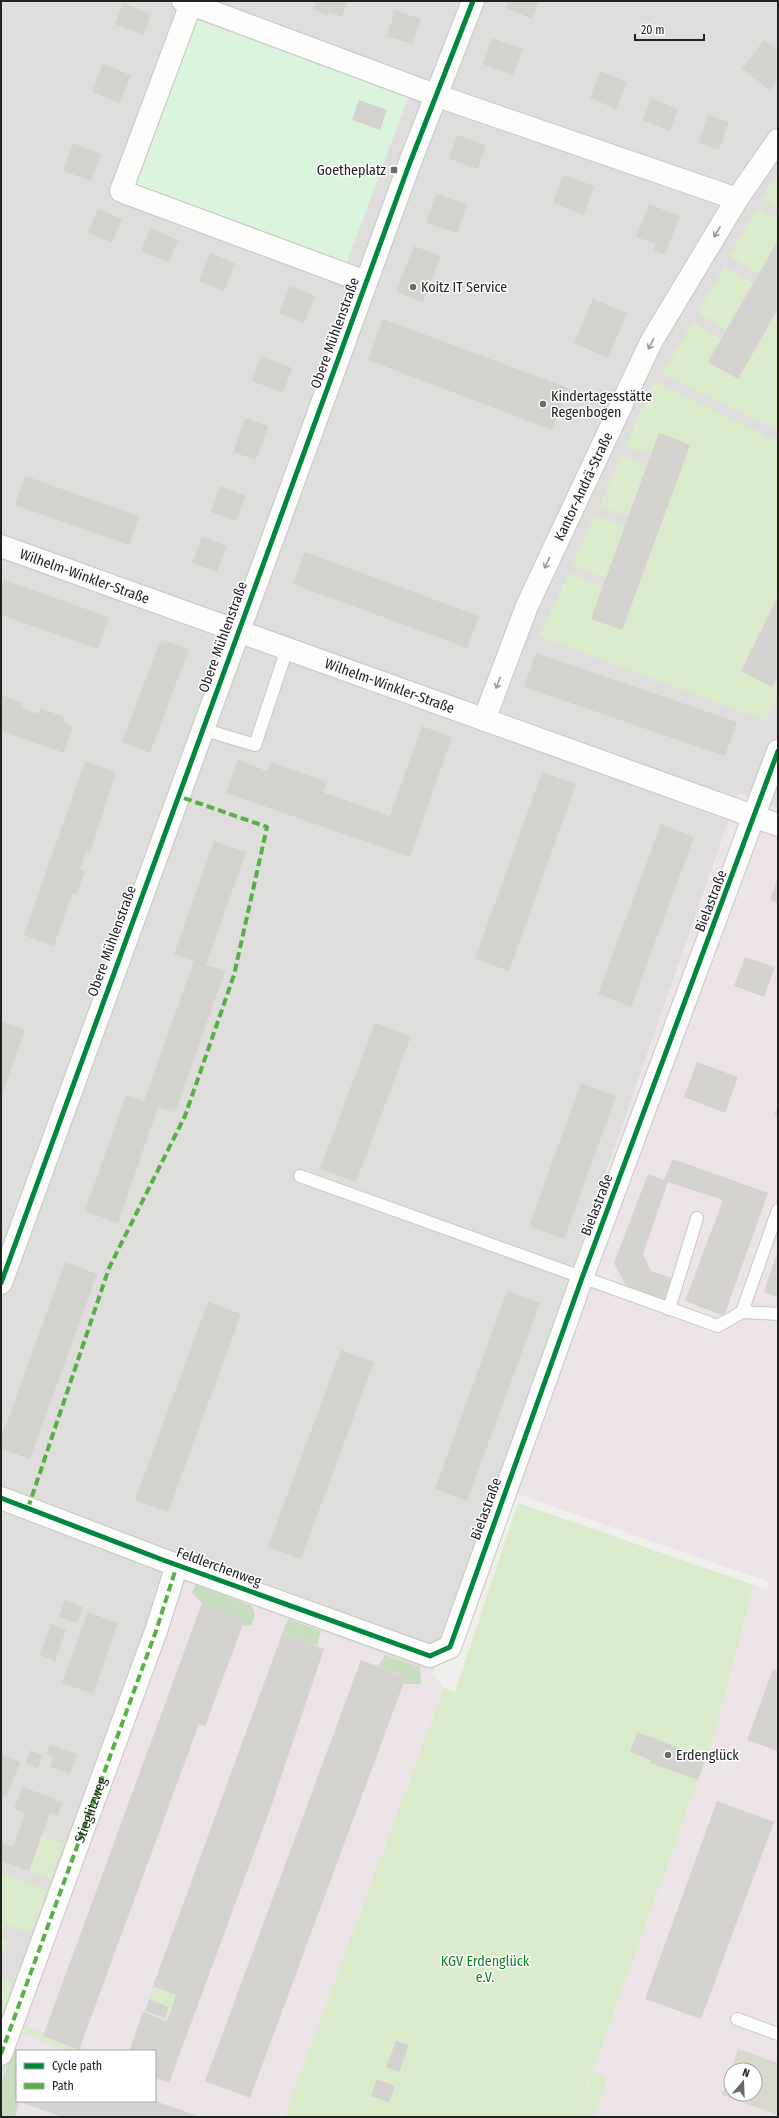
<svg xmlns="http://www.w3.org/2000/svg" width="779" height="2118" font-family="'Fira Sans Condensed',sans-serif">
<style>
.residential{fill:#dfdedc;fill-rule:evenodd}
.industrial{fill:#ede4e8;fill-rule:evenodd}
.construction{fill:#d8d8cd;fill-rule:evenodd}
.grass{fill:#daeccb}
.forest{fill:#c9dec1}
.park{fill:#dbf4dd}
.building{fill:#d4d3d0}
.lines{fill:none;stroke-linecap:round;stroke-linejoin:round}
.service-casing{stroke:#c7c7c5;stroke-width:14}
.minor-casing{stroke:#c7c7c5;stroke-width:24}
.service{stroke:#fdfdfc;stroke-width:12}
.minor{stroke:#fdfdfc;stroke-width:22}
.quiet{stroke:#55b145;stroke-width:4;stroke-dasharray:8 4;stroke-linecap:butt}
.cycleway-casing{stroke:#fff;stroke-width:8}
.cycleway{stroke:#00873e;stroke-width:5}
.oneway{stroke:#9a9a9a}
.poi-dot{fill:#6a6a68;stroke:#fff;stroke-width:1.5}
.labels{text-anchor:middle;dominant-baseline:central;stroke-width:3;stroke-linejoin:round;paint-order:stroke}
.poi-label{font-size:14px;fill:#222;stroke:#fff;text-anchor:start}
.street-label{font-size:14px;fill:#222;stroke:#fff}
.park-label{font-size:14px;fill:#0f8123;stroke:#fff}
</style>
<rect width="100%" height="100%" fill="#f0efeb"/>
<path class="residential" d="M1 1H778V808L738 794 277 2117H1ZM17 2051H155V2101H17Z"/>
<g class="industrial">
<path d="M739 793 778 808V2117H576L714 1736 754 1585 767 1589 769 1582 497 1487ZM731 2070H755V2094H731Z"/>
<path d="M188 1582 431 1671 444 1688 284 2117H1V2086L181 1584ZM17 2051H155V2101H17Z"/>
</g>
<path class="construction" d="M738 2049 778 2063V2115L722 2095ZM731 2070H755V2094H731Z"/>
<g class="grass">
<polygon points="778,174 778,209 761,199"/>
<polygon points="757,208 778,220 778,240 759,274 729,256"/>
<polygon points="724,266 753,283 726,330 698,313"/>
<polygon points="778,309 778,430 662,374 693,322 721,339 708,362 738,379"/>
<polygon points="654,381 778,442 778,596 741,671 772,687 778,676 778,694 766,721 539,636 569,573 602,587 591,619 623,630 690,445 659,433 650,455 626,446"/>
<polygon points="621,455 647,464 628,516 600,506"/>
<polygon points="595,515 625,526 606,578 572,565"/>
<polygon points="518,1503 754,1585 714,1736 576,2117 284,2117 444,1688 455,1692"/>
<polygon points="42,1836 64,1843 51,1879 29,1871"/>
<polygon points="1,1873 47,1890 31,1933 6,1924 2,1937 8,1939 4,1953 1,1952"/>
<polygon points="1,1978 11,1981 12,1985 1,2017"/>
<polygon points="153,1986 176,1995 167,2021 143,2012 145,2011 165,2018 169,2007 149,1999"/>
<path d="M22 2025 44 2033 43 2037 79 2050 81 2046 86 2051C81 2051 75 2052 70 2051 59 2049 27 2037 21 2028Z"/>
<polygon points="598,2072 607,2081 594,2117 577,2117 593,2074"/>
</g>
<g class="forest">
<polygon points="195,1584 252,1606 255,1615 251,1626 243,1625 244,1619 202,1603 192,1593"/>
<polygon points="288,1619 321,1631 317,1646 282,1634"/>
<polygon points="385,1655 420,1667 421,1684 404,1684 406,1677 378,1666"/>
<polygon points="21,2049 26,2051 17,2051 17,2101 19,2101 15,2117 1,2117 1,2086 13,2050"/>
</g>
<polygon class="park" points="197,20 408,98 344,270 135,189"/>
<g class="building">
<polygon points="316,1 348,1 342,17 329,12 328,15 313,10"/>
<polygon points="508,1 539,1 532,19 506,8"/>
<polygon points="123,3 151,14 144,35 115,24"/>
<polygon points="395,10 421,19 412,44 387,36"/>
<polygon points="492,38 523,49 513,75 483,64"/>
<polygon points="764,40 778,50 778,79 770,90 742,69"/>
<polygon points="103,64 131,75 120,103 92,92"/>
<polygon points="600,71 627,82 616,109 590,98"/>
<polygon points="651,98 678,109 670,131 643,120"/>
<polygon points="359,100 387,110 380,130 352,120"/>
<polygon points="708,115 729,122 719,150 699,143"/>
<polygon points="457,135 486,145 478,169 449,159"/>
<polygon points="73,143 101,154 91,181 63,171"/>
<polygon points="563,175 594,186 584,215 553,203"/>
<polygon points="436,194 467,204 457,233 426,223"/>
<polygon points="649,204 680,216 665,255 653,250 656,244 636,237"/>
<polygon points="98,209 122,219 112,242 88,233"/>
<polygon points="150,228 178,240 169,262 141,251"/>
<polygon points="778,240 778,309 738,379 708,362"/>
<polygon points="414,246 441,256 423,302 396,292"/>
<polygon points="210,253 235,263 224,291 199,281"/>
<polygon points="290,286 315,296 304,323 279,313"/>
<polygon points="593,299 627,313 608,358 574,343"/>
<polygon points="383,319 568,388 552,430 368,360"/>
<polygon points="261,356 292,368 283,393 252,381"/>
<polygon points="245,418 268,426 256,460 233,452"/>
<polygon points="659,433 690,445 622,630 591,619"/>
<polygon points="25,476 139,516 129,545 15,505"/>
<polygon points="220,486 246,496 236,521 211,512"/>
<polygon points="202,537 227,546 217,572 192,563"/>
<polygon points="305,552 479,616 467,648 293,584"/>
<polygon points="4,580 109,617 98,649 1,615 1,590"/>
<polygon points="778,596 778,676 772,687 741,671"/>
<polygon points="161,639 189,649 150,753 122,742"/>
<polygon points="536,653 737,722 725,756 524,687"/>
<polygon points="1,695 23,703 21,708 31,711 38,714 40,708 65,717 63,723 73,726 64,753 1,731"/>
<polygon points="422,726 452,737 410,857 226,793 238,760 267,771 270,762 327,782 323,792 390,816"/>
<polygon points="85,761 116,772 90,853 86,851 80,869 85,871 76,895 72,893 54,946 24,935"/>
<polygon points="542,772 576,784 509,971 475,959"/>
<polygon points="661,824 694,837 631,1007 598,994"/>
<polygon points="214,841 246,852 206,965 225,971 175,1113 158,1107 118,1223 85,1211 126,1095 144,1101 194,961 174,954"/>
<polygon points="778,877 778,903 770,900"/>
<polygon points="745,957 775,967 764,997 734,986"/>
<polygon points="1,1021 25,1030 1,1097"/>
<polygon points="375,1023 411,1036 356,1182 320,1169"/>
<polygon points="697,1062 738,1077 725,1113 684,1097"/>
<polygon points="581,1083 616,1096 564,1239 529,1226"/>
<polygon points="778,1106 778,1116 774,1115"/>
<polygon points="673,1159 768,1193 724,1316 685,1301 723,1200 668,1182 643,1254 651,1271 672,1278 665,1300 627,1288 614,1263 648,1174 664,1180"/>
<polygon points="778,1250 778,1297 764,1292"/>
<polygon points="65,1262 97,1274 30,1459 1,1449 1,1439"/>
<polygon points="507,1291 540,1303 467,1501 435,1489"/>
<polygon points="208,1302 241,1314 168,1512 135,1500"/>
<polygon points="341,1350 374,1362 301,1559 268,1547"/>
<polygon points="65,1600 83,1607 77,1623 59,1617"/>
<polygon points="202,1603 245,1619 205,1726 199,1724 79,2050 43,2036"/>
<polygon points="88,1612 118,1623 93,1694 62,1683"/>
<polygon points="51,1624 66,1630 55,1661 40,1655"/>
<polygon points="282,1634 324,1649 271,1807 169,2083 155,2078 155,2051 129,2051 143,2012 167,2021 176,1995 153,1986"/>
<polygon points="361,1660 406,1677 250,2098 205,2081"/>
<polygon points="773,1669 778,1671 778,1751 747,1740"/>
<polygon points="637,1732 706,1758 698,1780 650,1763 651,1760 630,1752"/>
<polygon points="50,1745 77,1754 70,1774 50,1767 54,1757 47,1754"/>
<polygon points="31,1750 43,1756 38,1768 25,1763"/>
<polygon points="1,1754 20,1762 6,1798 1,1796"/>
<polygon points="22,1787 56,1799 55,1801 62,1803 58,1815 50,1813 29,1871 1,1861 1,1850 3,1843 13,1847 25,1813 14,1809"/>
<polygon points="717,1801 774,1822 701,2019 645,1999"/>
<polygon points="149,1999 169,2007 165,2018 145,2011"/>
<polygon points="396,2041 409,2045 399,2072 386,2067"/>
<polygon points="377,2079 395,2086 389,2102 371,2096"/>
<polygon points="18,2101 155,2101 201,2117 62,2117"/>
</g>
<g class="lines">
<g class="service-casing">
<g id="service">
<polyline points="202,729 255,745 287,649"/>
<polyline points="300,1176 718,1326 742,1312 778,1314"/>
<polyline points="669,1309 697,1218"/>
<polyline points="742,1312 778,1210"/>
<polyline points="737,2019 778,2034"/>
</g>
</g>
<g class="minor-casing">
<g id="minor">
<polyline points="183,1 435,95 737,199"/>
<polyline points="192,1 121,191 366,282"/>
<path id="s1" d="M1 546 778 825"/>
<path id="s2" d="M484 720 527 606 651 342 737 199 778 140"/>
<polyline points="1,1283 409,165 473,1"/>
<polyline points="1,1498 163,1560 430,1656 450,1647 582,1278 778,751"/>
<path id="s3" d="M1 2054 156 1631 177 1565"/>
</g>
</g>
<use href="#service" class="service"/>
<use href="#minor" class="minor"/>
<g class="quiet">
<polyline points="28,1508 109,1268 185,1116 234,975 267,827 178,796"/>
<polyline points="1,2054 156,1631 177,1565"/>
</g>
<g class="cycleway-casing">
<g id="cycleway">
<polyline points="1,1283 409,165 473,1"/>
<polyline points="1,1498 163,1560 430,1656 450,1647 582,1278 778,751"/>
</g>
</g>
<use href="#cycleway" class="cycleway"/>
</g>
<defs><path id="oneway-shaft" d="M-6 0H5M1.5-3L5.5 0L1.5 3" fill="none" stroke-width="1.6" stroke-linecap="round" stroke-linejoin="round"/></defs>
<g class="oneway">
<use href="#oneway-shaft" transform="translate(717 232) rotate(121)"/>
<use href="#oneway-shaft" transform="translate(651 344) rotate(117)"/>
<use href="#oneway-shaft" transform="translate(547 563) rotate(115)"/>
<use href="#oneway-shaft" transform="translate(498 683) rotate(111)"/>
</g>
<g class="poi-dot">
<rect x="390" y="166" width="8" height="8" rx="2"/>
<circle cx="413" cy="287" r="4"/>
<circle cx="543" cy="404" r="4"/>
<circle cx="668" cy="1755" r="4"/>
</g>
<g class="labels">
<g class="poi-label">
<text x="386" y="170" text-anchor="end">Goetheplatz</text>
<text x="421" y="287">Koitz IT Service</text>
<text x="551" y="396">Kindertagesstätte<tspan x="551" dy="16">Regenbogen</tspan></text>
<text x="676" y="1755">Erdenglück</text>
</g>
<g class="street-label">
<text transform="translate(335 333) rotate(-70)">Obere Mühlenstraße</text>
<text stroke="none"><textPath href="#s2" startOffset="254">Kantor-Andrä-Straße</textPath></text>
<text stroke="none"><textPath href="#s1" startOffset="89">Wilhelm-Winkler-Straße</textPath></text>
<text transform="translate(223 637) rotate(-70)">Obere Mühlenstraße</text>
<text stroke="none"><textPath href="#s1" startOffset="413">Wilhelm-Winkler-Straße</textPath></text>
<text transform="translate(711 901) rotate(-69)">Bielastraße</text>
<text transform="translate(112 941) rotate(-70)">Obere Mühlenstraße</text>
<text transform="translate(597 1205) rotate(-69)">Bielastraße</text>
<text transform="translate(486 1509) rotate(-70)">Bielastraße</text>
<text transform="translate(219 1567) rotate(20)">Feldlerchenweg</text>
<text stroke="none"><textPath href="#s3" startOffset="260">Stieglitzweg</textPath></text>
</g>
<g class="park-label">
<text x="485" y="1961">KGV Erdenglück<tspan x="485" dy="16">e.V.</tspan></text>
</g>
</g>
<rect width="779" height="2118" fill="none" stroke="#222222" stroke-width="4"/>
<rect x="16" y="2050" width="140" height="52" fill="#ffffff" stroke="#a7a7a7"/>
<rect x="24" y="2063" width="20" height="6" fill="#00873e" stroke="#a7a7a7"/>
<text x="52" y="2070" font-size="12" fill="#222222">Cycle path</text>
<rect x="24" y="2083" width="20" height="6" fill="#55b145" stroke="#a7a7a7"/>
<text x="52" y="2090" font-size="12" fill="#222222">Path</text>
<g transform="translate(743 2082) rotate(19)"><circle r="19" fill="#ffffff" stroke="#a7a7a7"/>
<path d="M0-3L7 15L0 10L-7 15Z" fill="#6a6a68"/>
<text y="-6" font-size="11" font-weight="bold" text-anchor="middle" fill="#222222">N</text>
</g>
<path d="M635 34v6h69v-6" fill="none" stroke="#222222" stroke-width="2"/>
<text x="641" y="34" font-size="12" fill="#222222" stroke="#ffffff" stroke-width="3" paint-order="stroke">20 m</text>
</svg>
